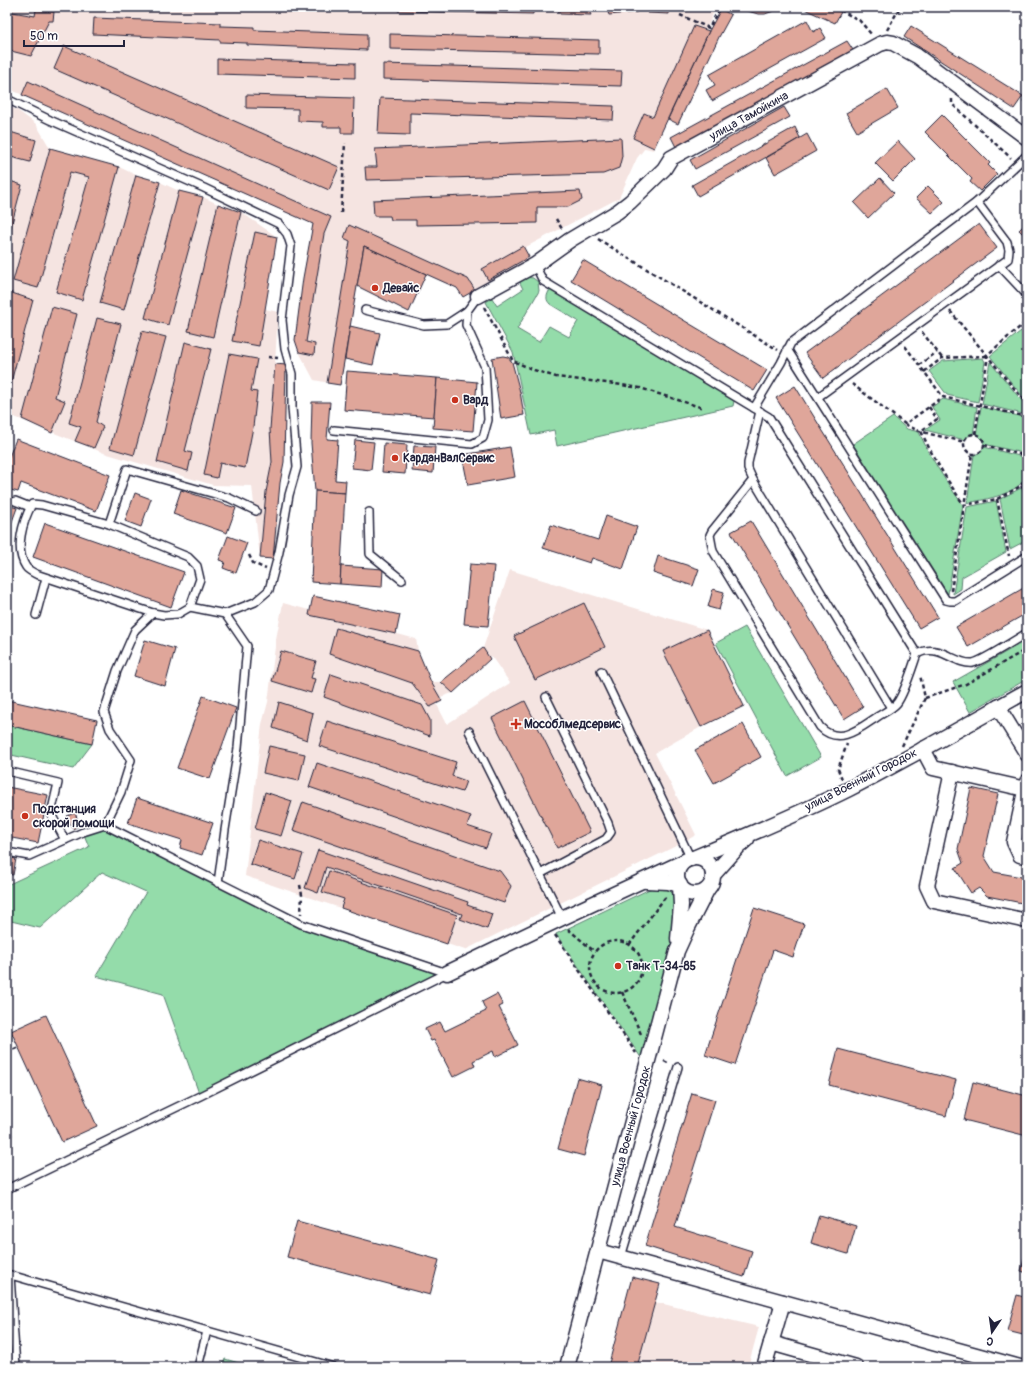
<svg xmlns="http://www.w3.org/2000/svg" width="1034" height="1374" font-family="Pangolin,sans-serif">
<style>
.built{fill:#f5e4e1;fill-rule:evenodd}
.green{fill:#94dcaa;stroke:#5b7f72}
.building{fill:#dfa69a;stroke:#22223b}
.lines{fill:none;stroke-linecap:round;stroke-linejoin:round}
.lane-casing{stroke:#22223b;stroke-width:10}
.street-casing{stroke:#22223b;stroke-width:17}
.path{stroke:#22223b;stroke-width:2.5;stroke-dasharray:4 3;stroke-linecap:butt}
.lane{stroke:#fff;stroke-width:7}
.street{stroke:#fff;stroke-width:14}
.poi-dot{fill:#c8321e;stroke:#fff;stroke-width:1.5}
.labels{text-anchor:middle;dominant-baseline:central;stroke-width:3;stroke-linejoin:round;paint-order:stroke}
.street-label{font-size:12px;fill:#22223b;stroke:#fff}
.poi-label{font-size:12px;font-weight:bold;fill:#22223b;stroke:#fff;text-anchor:start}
</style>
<rect width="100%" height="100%" fill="#fff"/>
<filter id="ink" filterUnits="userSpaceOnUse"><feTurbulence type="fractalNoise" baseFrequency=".025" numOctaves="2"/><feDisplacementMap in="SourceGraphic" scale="8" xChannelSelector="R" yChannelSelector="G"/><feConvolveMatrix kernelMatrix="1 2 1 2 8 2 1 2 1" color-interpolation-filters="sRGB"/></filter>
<g filter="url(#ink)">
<g class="built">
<polygon points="7,7 716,7 706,30 709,31 653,150 645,148 637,158 619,198 524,248 530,258 463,297 457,288 364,247 340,385 314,380 299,352 295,340 303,278 313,224 7,88"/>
<polygon points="7,106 17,110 36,124 50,148 119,167 136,175 160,182 179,191 203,197 218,204 241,212 277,237 265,309 278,312 275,364 286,365 284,462 280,483 273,559 260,558 252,486 213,485 104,453 7,414"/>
<path d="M510 570 707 630 744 706 701 727 655 753 696 835 682 843 465 950 245 876 262 724 268 702 276 639 283 603 416 639 418 651 431 682H441L483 648ZM491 656 510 683 447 724 434 699 453 693Z"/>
<polygon points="655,1302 759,1327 748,1367 637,1367"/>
</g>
<g class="green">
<path d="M525 277 533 278 538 282 539 291 517 329 539 342 549 326 569 337 578 321 550 304C546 300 546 297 549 291L553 290 732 399 734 401 733 406 557 446 554 430 531 435 513 352 486 302 492 298 497 306 523 289 519 281Z"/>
<polygon points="1021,331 1027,338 1027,402 990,356"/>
<polygon points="983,358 985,362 978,402 947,395 929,371 943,361"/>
<polygon points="990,362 1027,407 1027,415 982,404"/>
<polygon points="943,399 977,407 973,435 968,436 965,440 925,430 940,420 932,407"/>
<polygon points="981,407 1027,418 1027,454 984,444 981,438 976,435"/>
<path d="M893 417 907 429 919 432C931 459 946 482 963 505L948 594 853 444Z"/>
<path d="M984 447 1027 458C1027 463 1028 469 1027 474 1019 495 986 499 967 503L974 455 979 453Z"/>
<polygon points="1021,488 1027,496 1027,540 1010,549 1000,499"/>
<polygon points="996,501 1006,552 962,577 961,589 953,594 967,507"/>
<polygon points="745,627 821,757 787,776 716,643"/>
<polygon points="1027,640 1027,679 970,712 953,682"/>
<polygon points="7,725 92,744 73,769 7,754"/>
<polygon points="105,825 301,924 447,973 200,1096 163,994 96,976 146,892 102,872 40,928 7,920 7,885 89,847 83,832"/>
<path d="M656 886C667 888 672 890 677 901L668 968 642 1059 556 934Z"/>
<polygon points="225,1359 253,1367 222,1367"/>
</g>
<g class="building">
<polygon points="248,7 258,7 253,11"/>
<polygon points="284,7 299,7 298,10"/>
<polygon points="398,7 533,7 533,14 398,11"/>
<polygon points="557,7 587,7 591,15 560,14"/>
<polygon points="606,7 635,7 637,12 609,15"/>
<polygon points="648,7 669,7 669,14 648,13"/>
<polygon points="734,7 785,7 765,14 758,14"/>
<polygon points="800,7 830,7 841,12 835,23"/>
<polygon points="721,9 731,15 719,37 678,124 668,119 709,31"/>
<polygon points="36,10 54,12 53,21 49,21 31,56 7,50 7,11 35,16"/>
<polygon points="94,18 220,23 220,26 254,27 254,30 367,34 367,50 247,45 247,43 220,42 220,40 93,34"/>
<polygon points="807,20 813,32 820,28 826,38 712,101 706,90 715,85 709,75"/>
<polygon points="694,26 709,31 654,148 633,138 644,113 653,117"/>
<polygon points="911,26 1023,96 1014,109 904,37"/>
<polygon points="390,34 599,40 599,54 390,49"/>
<polygon points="847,41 853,50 676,147 671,137"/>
<polygon points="64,46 339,167 329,190 54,69"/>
<polygon points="217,59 355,63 355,78 217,74"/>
<polygon points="383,64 622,71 621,86 383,79"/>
<polygon points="28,81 331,217 324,234 306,342 315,344 314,355 299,352 295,340 303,278 313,224 22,95"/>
<polygon points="887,89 898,108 857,132 846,113"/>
<polygon points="246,95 354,98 353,133 341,133 341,127 323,127 323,122 298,121 298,109 246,108"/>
<polygon points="1027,95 1027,103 1023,101"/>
<polygon points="380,98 614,106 613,120 410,113 410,135 378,134"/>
<polygon points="784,107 790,117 695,169 690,160"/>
<polygon points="942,115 990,163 988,165 997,174 980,191 970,182 972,179 925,132"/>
<polygon points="795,127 800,138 698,196 692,185"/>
<polygon points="7,131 36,140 30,162 7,156"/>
<polygon points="807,134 816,151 775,174 766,158"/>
<polygon points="621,138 622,156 619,168 603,174 366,180 365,167 377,167 375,149"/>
<polygon points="898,141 915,159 893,181 875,163"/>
<polygon points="50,148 119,167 82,300 56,292 89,177 70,172 38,288 13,281"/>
<polygon points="136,175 160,182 124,310 100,303"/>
<polygon points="880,178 894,193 868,218 854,203"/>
<polygon points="7,180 22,185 7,242"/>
<polygon points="928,186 944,202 932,213 916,198"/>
<polygon points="179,191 203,197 168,325 145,318"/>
<polygon points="580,191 582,200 568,207 537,207 537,223 416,225 416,220 391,220 390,216 374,216 373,200"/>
<polygon points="218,204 241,212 213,337 188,331"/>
<polygon points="1027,222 1027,238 1019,230"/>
<polygon points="979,224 997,248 823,378 805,353"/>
<polygon points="349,225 468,279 475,290 463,297 457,288 364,246 340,385 327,383 350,241 344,238"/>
<polygon points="255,232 277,237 259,346 232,341"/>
<polygon points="364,246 426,274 409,312 357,286"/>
<polygon points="523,246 529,257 488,280 482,269"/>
<polygon points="583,260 767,370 754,391 571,280"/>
<polygon points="9,292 33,300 7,397 7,299"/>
<polygon points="52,307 77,314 55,397 65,401 52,433 22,419"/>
<polygon points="97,318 121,324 96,422 103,427 94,448 75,441 81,427 69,423"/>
<polygon points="350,326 380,333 373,365 345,359"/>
<polygon points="142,331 166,337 134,455 110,448"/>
<polygon points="185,342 211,349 185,451 192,453 188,471 157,462"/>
<polygon points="229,354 257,359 251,391 257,392 253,427 245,468 220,463 217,478 204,475"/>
<polygon points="503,356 508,357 512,362 520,392 524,415 501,419 492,358"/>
<polygon points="275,364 286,365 284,462 280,483 273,559 260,558 266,492 272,462 270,429"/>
<polygon points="347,371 437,378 434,417 344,410"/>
<polygon points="437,378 477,382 473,431 433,428"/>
<polygon points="795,386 938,617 919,628 776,398"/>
<polygon points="312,402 330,402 327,439 338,440 335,480 346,481 345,493 315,491 311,443"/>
<polygon points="16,439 110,475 96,511 21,483 18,492 7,489 7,462"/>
<polygon points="355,440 374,442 371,470 352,468"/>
<polygon points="384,443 407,445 405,474 382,472"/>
<polygon points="414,446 435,447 433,473 412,471"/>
<polygon points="510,447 515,477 468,485 462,455"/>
<polygon points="181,490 236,508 227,533 173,514"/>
<polygon points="315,491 345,493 340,584 311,582"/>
<polygon points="135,493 151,499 141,527 125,521"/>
<polygon points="7,505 17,508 7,535"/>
<polygon points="606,516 637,527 623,569 592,558 590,563 543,548 551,525 598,540"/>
<polygon points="751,521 863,707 844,719 731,532"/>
<polygon points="45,523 184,572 171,607 33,557"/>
<polygon points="228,536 247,543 236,573 223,568 225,562 219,560"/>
<polygon points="658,556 699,569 693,586 653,573"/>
<polygon points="470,564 494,566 488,626 464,624"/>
<polygon points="341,566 383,569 382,587 340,584"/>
<polygon points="1027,586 1027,613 968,647 956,627"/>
<polygon points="713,589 724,592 719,610 708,607"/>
<polygon points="313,596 400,615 396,634 309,615"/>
<polygon points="584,603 605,647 535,680 514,636"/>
<polygon points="336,628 418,651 431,682 442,701 430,707 412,683 329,654"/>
<polygon points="707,630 744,706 701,727 663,651"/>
<polygon points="145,640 175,649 165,686 134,676"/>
<polygon points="483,648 490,659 453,693 441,682"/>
<polygon points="281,651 316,661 311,678 315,679 311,693 272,681"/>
<polygon points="331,674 422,705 430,720 430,736 324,697"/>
<polygon points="203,696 236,708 210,779 177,768"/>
<polygon points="7,700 97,720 92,744 7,725"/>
<polygon points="525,701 590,832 557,848 492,718"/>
<polygon points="279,702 313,713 307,740 273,728"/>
<polygon points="327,721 456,762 452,776 466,781 462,792 319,746"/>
<polygon points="743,724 761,757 714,783 695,750"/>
<polygon points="269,746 305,754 299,781 263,773"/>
<polygon points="317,763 471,816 467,826 491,834 486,848 309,787"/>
<polygon points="7,787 48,795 38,843 7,837"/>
<polygon points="971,788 998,794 984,856 994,872 1027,878 1027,904 987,896 979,888 971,893 955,868 963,863 958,849"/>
<polygon points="265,792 292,801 281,836 255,829"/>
<polygon points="137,798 213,823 202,855 180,848 182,840 128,823"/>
<polygon points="303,802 500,871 511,886 504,903 293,830"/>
<polygon points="75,813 80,825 73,829 67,816"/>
<polygon points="258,840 303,854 295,879 250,864"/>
<polygon points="318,850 468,902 467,905 492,914 487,929 460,919 462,914 326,867 318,893 305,888"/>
<polygon points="7,857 16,859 13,875 7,874"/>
<polygon points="329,871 457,915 447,944 341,908 344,899 322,892"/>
<polygon points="754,908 804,924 793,957 773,950 735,1065 705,1055"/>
<polygon points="497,994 503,1005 499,1007 518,1045 495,1057 493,1051 473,1061 475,1066 453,1077 434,1040 431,1041 425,1029 440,1022 445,1031 486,1011 482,1002"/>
<polygon points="46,1015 97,1126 62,1142 11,1031"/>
<polygon points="838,1049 956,1080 946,1116 829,1085"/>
<polygon points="577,1078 602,1085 584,1156 558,1149"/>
<polygon points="973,1082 1027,1096 1027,1136 964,1120"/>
<polygon points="692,1093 715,1100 675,1227 752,1251 744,1277 645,1246"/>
<polygon points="819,1215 856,1226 848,1254 811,1243"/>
<polygon points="297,1221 439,1260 430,1295 287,1257"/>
<polygon points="1025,1255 1027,1255 1027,1273 1021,1271"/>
<polygon points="632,1277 660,1284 655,1302 637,1367 608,1367"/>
<polygon points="1017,1295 1027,1298 1027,1336 1007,1331"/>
</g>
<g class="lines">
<g class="lane-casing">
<g id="lane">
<path d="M7 99 50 120 204 188 279 224 287 234 291 246 282 320 285 349 292 374V408L297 467 289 495 279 552 269 590 255 602 225 614 190 607 178 614 164 615 153 613 36 574C32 572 28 570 26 567 14 549 23 521 32 504L42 505 109 524"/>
<polyline points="535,265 543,281 769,417 917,654"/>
<polyline points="999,265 1027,295"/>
<polyline points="365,310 424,325 447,324 467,311"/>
<polyline points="787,349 946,600 950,601 955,601 1027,556"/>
<polyline points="818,397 1008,259 1009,250 1007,242 977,202"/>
<polyline points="754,408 781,363 791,343 977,202 1027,155"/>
<polyline points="760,411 748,463 748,469 753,480 891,708"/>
<polyline points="334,430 472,444 483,438 488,420 485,367 466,325 467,311 478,296"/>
<path d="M753 480 712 531 710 535 713 551 820 727C839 746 859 729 877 717 883 713 892 709 897 703 905 692 912 668 917 654 919 653 923 651 925 651 942 647 957 665 973 663 981 662 1017 639 1027 633"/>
<polyline points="15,501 30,507"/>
<polyline points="369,512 370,554 402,580"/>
<polyline points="190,607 200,579 197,566 188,557 109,524 127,469 229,498 256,511"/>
<polyline points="153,613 135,630 117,671 104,712 110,729 131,760 121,792 105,825 301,924 447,973"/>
<polyline points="36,615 46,578"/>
<polyline points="601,671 691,859"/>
<polyline points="469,731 562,918"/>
<polyline points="7,771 58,783 51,814 65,840"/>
<polyline points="7,852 29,856 83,832 105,825"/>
<polyline points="540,874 606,839 611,832 608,823 546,697"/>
<polyline points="218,883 225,830 238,748 247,646 225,614"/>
<polyline points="7,1189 200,1096 447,973"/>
<polyline points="621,1257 678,1067"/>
<polyline points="7,1274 334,1367"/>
<polyline points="10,1275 16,1367"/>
<polyline points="198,1367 207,1331"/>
</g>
</g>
<g class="street-casing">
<g id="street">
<polyline points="478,296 535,265 570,240 617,212 630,202 664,169 671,158 880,44 887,42 893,43 917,56 1027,138"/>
<polyline points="998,707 1027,754"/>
<polyline points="923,749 933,768 1025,789"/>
<polyline points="952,772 927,886 934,901 1027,921"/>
<polyline points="1027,782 1014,842 1020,855 1027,856"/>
<circle cx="695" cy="876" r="18"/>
<path d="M691 859C744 837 797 815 849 789 909 758 968 724 1027 691"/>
<polyline points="713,875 738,847 747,839"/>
<polyline points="646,881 668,882 680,885 681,905 678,939"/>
<polyline points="447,973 562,918 685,861"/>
<polyline points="598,1251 1020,1367"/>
<polyline points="771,1343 856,1367"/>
<polyline points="567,1367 677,951 688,927 707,890"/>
<polyline points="764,1367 783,1302"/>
</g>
</g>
<g class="path">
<polyline points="834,7 859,20 872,35"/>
<polyline points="680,15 709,28 720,7"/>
<polyline points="887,30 900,7"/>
<polyline points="952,99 952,104 1011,158"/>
<polyline points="1023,170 1026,173 1027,173"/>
<polyline points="341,213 345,143"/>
<polyline points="556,219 562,229"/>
<polyline points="598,239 778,350"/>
<polyline points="484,307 513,361 534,370 556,377 615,384 640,388 703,408"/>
<polyline points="950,311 1027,404"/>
<polyline points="1021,327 1027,334"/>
<polyline points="922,332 942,358"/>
<polyline points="905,346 943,397"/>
<polyline points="268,357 278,358"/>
<polyline points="919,365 937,352"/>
<polyline points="924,372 942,358 986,356"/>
<polyline points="852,384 905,424 943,397 1027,417"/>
<path d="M929 407 937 419 921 431C933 458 947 480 964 505L997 499 1021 486 1027 476"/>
<path d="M905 424C920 434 947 437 964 442"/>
<polyline points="975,434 987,362 987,355 1027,321"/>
<circle cx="974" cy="444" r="10"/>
<polyline points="984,445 1027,456"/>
<polyline points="1021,486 1027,493"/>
<polyline points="997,499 1009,556"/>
<polyline points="249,555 253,563 266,569"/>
<polyline points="951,591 972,454"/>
<polyline points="925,698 966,684 1027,649"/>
<polyline points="902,746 925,698 920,675"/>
<polyline points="842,779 838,769 847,744"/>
<polyline points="300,885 302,895 301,914"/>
<polyline points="568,929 595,952"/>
<polyline points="555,935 636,1053"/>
<circle cx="616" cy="967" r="26"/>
<polyline points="629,945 667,895"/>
<polyline points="622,992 641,1034"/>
<polyline points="7,1052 19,1047"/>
<polyline points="664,1061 670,1064"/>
<polyline points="7,1125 11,1135 7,1137"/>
</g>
<use href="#lane" class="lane"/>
<use href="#street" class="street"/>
</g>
</g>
<g class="poi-dot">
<circle cx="375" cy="288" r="4"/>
<circle cx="455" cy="400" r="4"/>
<circle cx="395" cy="458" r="4"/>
<path d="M514 718h4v4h4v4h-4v4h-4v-4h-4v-4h4z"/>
<circle cx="25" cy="816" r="4"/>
<circle cx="618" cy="966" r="4"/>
</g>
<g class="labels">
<g class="street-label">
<text transform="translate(749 116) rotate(-29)">улица Тамойкина</text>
<text transform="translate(861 780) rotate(-27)">улица Военный Городок</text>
<text transform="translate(631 1126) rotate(-75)">улица Военный Городок</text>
</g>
<g class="poi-label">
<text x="383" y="288">Девайс</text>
<text x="463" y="400">Вард</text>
<text x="403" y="458">КарданВалСервис</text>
<text x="524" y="724">Мособлмедсервис</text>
<text x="33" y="809">Подстанция<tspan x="33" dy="14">скорой помощи</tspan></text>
<text x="626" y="966">Танк Т-34-85</text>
</g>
</g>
<rect width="1034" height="1374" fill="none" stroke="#fff" stroke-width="24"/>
<rect x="12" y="12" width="1010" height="1350" fill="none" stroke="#22223b" stroke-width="1.5" filter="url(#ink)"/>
<g transform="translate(992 1332) rotate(193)" stroke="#ffffff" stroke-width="3" paint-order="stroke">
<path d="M0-3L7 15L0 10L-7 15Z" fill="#22223b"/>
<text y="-6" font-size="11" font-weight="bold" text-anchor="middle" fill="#22223b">С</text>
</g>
<path d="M24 40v6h100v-6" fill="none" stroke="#22223b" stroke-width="2"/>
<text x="30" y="40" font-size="12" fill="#22223b" stroke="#ffffff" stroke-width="3" paint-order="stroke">50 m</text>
</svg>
